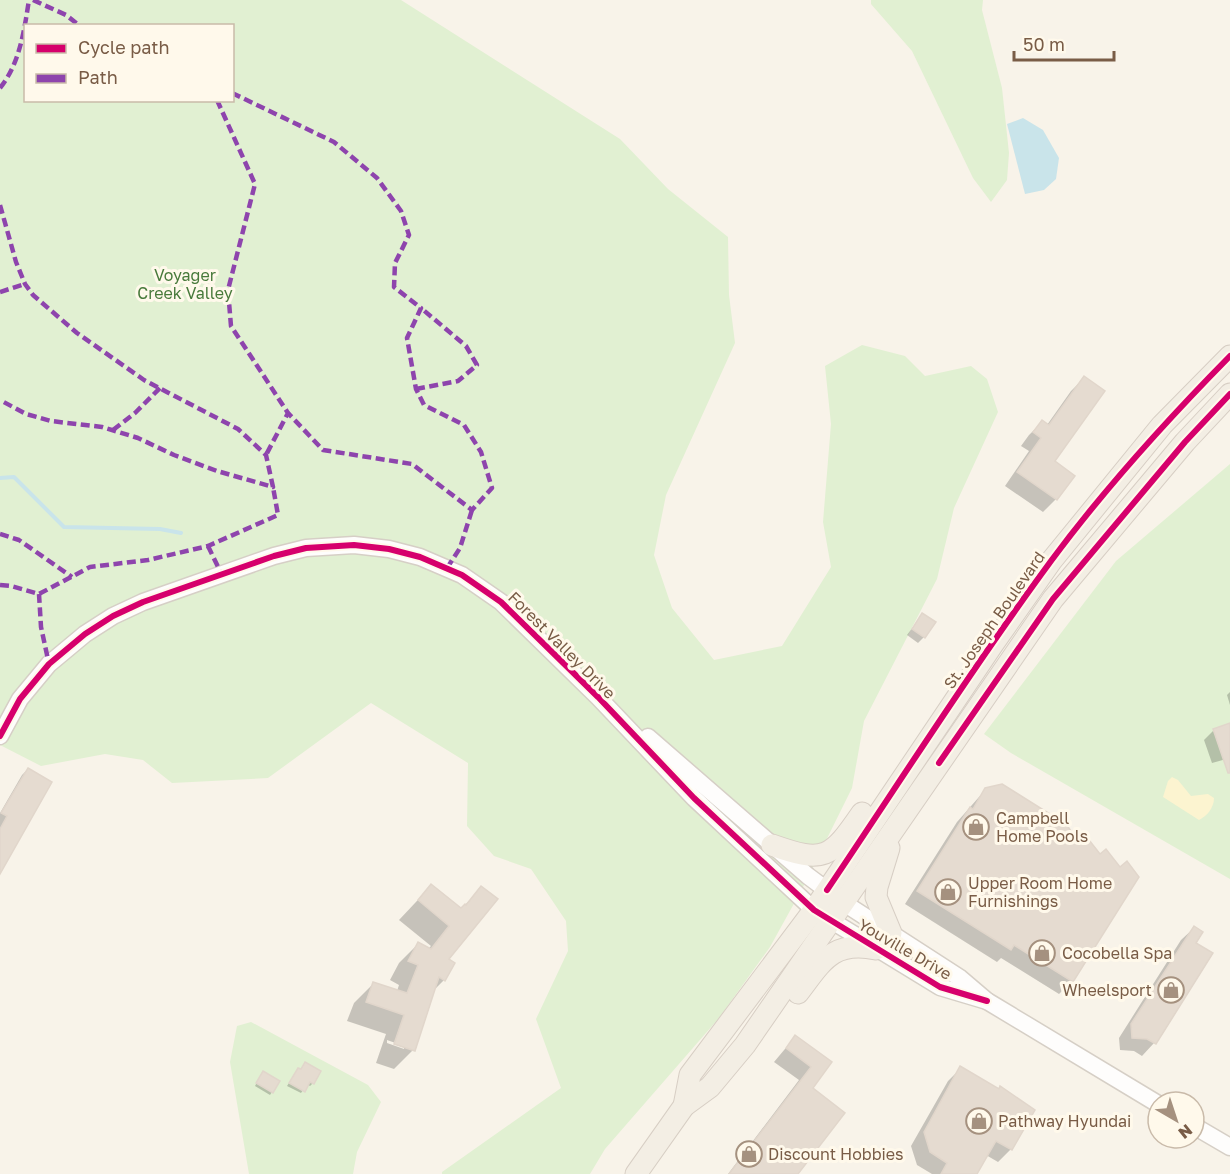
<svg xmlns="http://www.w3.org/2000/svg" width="1230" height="1174" font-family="'Golos Text',sans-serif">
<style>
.green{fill:#e1f0d2;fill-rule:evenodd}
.sand{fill:#fcf4d0}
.water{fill:#c9e4ea}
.shadow{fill:#0003;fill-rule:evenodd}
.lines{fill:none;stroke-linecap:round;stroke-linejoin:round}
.stream{stroke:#c9e4ea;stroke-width:4}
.building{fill:#e5dbd0;stroke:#e1d6cb;stroke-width:1.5}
.tertiary-casing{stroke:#d6cfc6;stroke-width:19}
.primary-casing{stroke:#d7cec4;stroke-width:23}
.tertiary{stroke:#fefdfc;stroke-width:16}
.primary{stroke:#f3eee4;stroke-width:21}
.quiet{stroke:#8e44ad;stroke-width:4.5;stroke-dasharray:9 4.5;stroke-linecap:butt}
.cycleway-casing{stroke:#fff9eb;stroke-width:10}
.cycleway{stroke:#d6006c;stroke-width:6}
.labels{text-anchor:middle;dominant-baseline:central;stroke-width:6;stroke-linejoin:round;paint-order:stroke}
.park-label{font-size:16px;fill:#487a3b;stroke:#fff9eb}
.street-label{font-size:16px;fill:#795c46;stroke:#fff9eb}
.poi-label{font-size:16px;fill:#795c46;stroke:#fff9eb;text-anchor:start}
</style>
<rect width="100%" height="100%" fill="#f8f3e9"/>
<g class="green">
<path d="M0 0H401L620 139 668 189 728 237 729 295 735 343 666 495 654 555 672 608 714 660 782 646 831 567 823 522 831 424 825 366 862 345 905 356 925 376 971 366 987 379 998 412 954 508 937 579 864 721 852 788 802 889 770 947 719 1018 605 1149 590 1174H442V1172L561 1088 536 1019 568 951 566 921 531 869 494 856 467 826 468 763 371 703 268 778 172 783 143 760 105 754 41 766 0 745ZM26 26H232V100H26Z"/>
<polygon points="871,0 983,0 982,10 1002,88 1009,153 1007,180 991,202 973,178 912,51 871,4"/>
<polygon points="1230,464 1230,879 1011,753 984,734 1116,561"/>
<polygon points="251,1022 368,1085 381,1102 357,1152 353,1174 249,1174 230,1062 237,1026"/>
</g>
<path class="sand" d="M1172 777 1178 780 1191 796 1208 794 1214 798C1214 808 1207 816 1199 820L1163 797 1168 781Z"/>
<polygon class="water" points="1023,118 1043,130 1059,158 1056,179 1044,190 1025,194 1007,124"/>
<g class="shadow">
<polygon points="1084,378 1053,461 1073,476 1056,499 1043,512 1005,486 1029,451 1021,446 1029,435 1042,422 1047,425 1071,391"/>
<polygon points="922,615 924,637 918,643 907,635"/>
<polygon points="1230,692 1230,705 1227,695"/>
<polygon points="1230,725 1230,758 1212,763 1204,740 1214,730"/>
<polygon points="28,769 0,871 0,813 22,775"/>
<polygon points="986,789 1120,869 1072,981 1059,994 1001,958 997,962 905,904 957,822"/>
<path d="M431 886 460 910 482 888 447 960 444 980 434 990 413 1050 394 1069 376 1063 386 1034 347 1021 354 1003 373 984 397 991 399 985 390 980 399 963 418 944 428 949 431 946 399 920ZM387 1040 404 1046V1049L387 1043Z"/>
<polygon points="1194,928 1194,943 1154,1043 1142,1056 1134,1051 1120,1050 1119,1038 1181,940"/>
<polygon points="795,1037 830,1062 811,1089 796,1174 728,1174 799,1080 774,1062"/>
<polygon points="305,1063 313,1083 310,1086 307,1084 301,1093 287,1086 296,1072 300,1070"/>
<polygon points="961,1068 1011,1149 998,1162 986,1155 975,1174 932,1174 917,1165 911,1146 948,1081"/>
<polygon points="261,1075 272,1092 270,1095 255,1086"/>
</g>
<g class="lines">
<polyline class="stream" points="0,478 14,477 64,527 160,529 181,533"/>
</g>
<g class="building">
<polygon points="1084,376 1105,391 1055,461 1075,476 1057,500 1017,472 1041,438 1033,432 1042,420 1049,425"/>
<polygon points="922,613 936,622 925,638 912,629"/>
<polygon points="1230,723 1230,773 1228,773 1213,729"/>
<polygon points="28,768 52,782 0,874 0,829 7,816 1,813"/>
<polygon points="1002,784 1066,824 1079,842 1086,836 1100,854 1106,849 1120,867 1127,861 1139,877 1073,982 1014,945 1011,950 917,891 970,807 973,809 985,788"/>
<polygon points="431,884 461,908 465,904 466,905 481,886 498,899 449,959 455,963 445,981 439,977 415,1051 394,1044 404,1015 366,1002 373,982 407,993 418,965 408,961 418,942 431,949 449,926 418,900"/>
<polygon points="1194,926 1203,932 1196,943 1213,953 1156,1044 1147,1039 1132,1038 1131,1024"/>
<polygon points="795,1035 832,1062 813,1088 845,1113 798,1174 729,1174 811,1067 786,1048"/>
<polygon points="305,1062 321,1071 314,1084 310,1082 305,1092 289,1083 298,1068 301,1069"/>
<polygon points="960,1066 999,1089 1000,1086 1035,1110 1012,1150 996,1141 977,1174 941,1174 947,1163 930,1152 924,1132"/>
<polygon points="263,1071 280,1081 273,1093 256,1083"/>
</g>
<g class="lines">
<g class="tertiary-casing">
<g id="tertiary">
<polyline points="0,736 20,699 49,664 85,634 113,616 143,602 274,556 306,548 354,545 389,549 420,557 462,575 501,602 598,697 694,798 814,910 940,987 987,1001"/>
<polyline points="648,737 808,876 844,903 960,978 987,1001 1158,1104"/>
<polyline points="1194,1126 1230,1147"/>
</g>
</g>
<g class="primary-casing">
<g id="primary">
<path d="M772 845C825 864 831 858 862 813"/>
<polyline points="889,848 877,887 876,897 891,933"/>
<path d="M798 993C822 962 832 940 876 949"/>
<polyline points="684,1106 690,1075 814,910 993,644 1052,560 1162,425 1230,356"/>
<polyline points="636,1174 684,1106 710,1087 745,1045 1053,599 1185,442 1230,394"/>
</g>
</g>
<use href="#tertiary" class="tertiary"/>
<use href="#primary" class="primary"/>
<g class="quiet">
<polyline points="33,0 66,15 80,26"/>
<path d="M0 88C20 63 24 31 29 0"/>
<polyline points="232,93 334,142 377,178 401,211 409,235 395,263 394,287 421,308 407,338 416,389 424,405 464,425 481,452 492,488 472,510 412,464 323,450 288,413"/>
<polyline points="217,100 255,184 228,290 231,326 288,413 266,455"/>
<polyline points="0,205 16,262 25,284 33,295 77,333 144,380 238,429 266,455 273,487 217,471 174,455 138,438 102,427 51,421 26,414 0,400"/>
<polyline points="0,292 25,284"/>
<polyline points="416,389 458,381 477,365 466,346 421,308"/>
<polyline points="113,430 135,413 160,388"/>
<polyline points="0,534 19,540 72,577"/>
<polyline points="208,546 221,573"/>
<polyline points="447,568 460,548 472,510"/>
<polyline points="0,585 11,586 39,594 90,567 148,560 208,546 278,515 273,487"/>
<polyline points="39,594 41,627 49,664"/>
</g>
<g class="cycleway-casing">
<g id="cycleway">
<polyline points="0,736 20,699 49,664 85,634 113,616 143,602 274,556 306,548 354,545 389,549 420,557 462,575 501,602 598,697 694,798 814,910 940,987 987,1001"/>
<polyline points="939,763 1053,599 1185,442 1230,394"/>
<path d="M827 890C901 780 973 667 1051 561 1105 488 1167 420 1230 356"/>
</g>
</g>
<use href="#cycleway" class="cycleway"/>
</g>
<defs>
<g id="shop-ring" transform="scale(1.35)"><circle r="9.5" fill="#fff9eb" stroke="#a5917f" stroke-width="1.5"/><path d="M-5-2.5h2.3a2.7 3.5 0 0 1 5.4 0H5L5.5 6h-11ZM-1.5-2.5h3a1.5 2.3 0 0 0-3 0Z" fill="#a5917f"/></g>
</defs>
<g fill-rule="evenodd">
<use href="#shop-ring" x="976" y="827"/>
<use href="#shop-ring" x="948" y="892"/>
<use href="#shop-ring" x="1042" y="953"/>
<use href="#shop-ring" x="1171" y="990"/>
<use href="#shop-ring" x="979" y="1121"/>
<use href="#shop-ring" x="749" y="1154"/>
</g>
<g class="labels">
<g class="park-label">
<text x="185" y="275">Voyager<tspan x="185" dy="18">Creek Valley</tspan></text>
</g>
<g class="street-label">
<text transform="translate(994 620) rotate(-55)">St. Joseph Boulevard</text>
<text transform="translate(562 645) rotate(45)">Forest Valley Drive</text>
<text transform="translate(905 949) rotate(30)">Youville Drive</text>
</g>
<g class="poi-label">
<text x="996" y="818">Campbell<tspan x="996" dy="18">Home Pools</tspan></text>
<text x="968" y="883">Upper Room Home<tspan x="968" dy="18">Furnishings</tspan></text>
<text x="1062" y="953">Cocobella Spa</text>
<text x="1152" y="990" text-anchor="end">Wheelsport</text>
<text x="998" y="1121">Pathway Hyundai</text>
<text x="768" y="1154">Discount Hobbies</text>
</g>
</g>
<rect x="24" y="24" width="210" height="78" fill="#fff9eb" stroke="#c9baa9" stroke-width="1.5"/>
<rect x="36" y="44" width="30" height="9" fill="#d6006c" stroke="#c9baa9" stroke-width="1.5"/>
<text x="78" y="54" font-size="18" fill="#795c46">Cycle path</text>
<rect x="36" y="74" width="30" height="9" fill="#8e44ad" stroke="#c9baa9" stroke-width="1.5"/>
<text x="78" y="84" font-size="18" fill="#795c46">Path</text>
<g transform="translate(1176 1120) rotate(141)"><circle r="28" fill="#fff9eb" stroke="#c9baa9" stroke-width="1.5"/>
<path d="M0-4.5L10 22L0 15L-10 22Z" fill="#a5917f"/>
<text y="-9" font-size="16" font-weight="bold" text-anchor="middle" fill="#795c46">N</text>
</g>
<path d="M1014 51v9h100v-9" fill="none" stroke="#795c46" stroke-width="3"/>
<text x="1023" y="51" font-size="18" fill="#795c46" stroke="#fff9eb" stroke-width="4.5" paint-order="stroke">50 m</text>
</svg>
